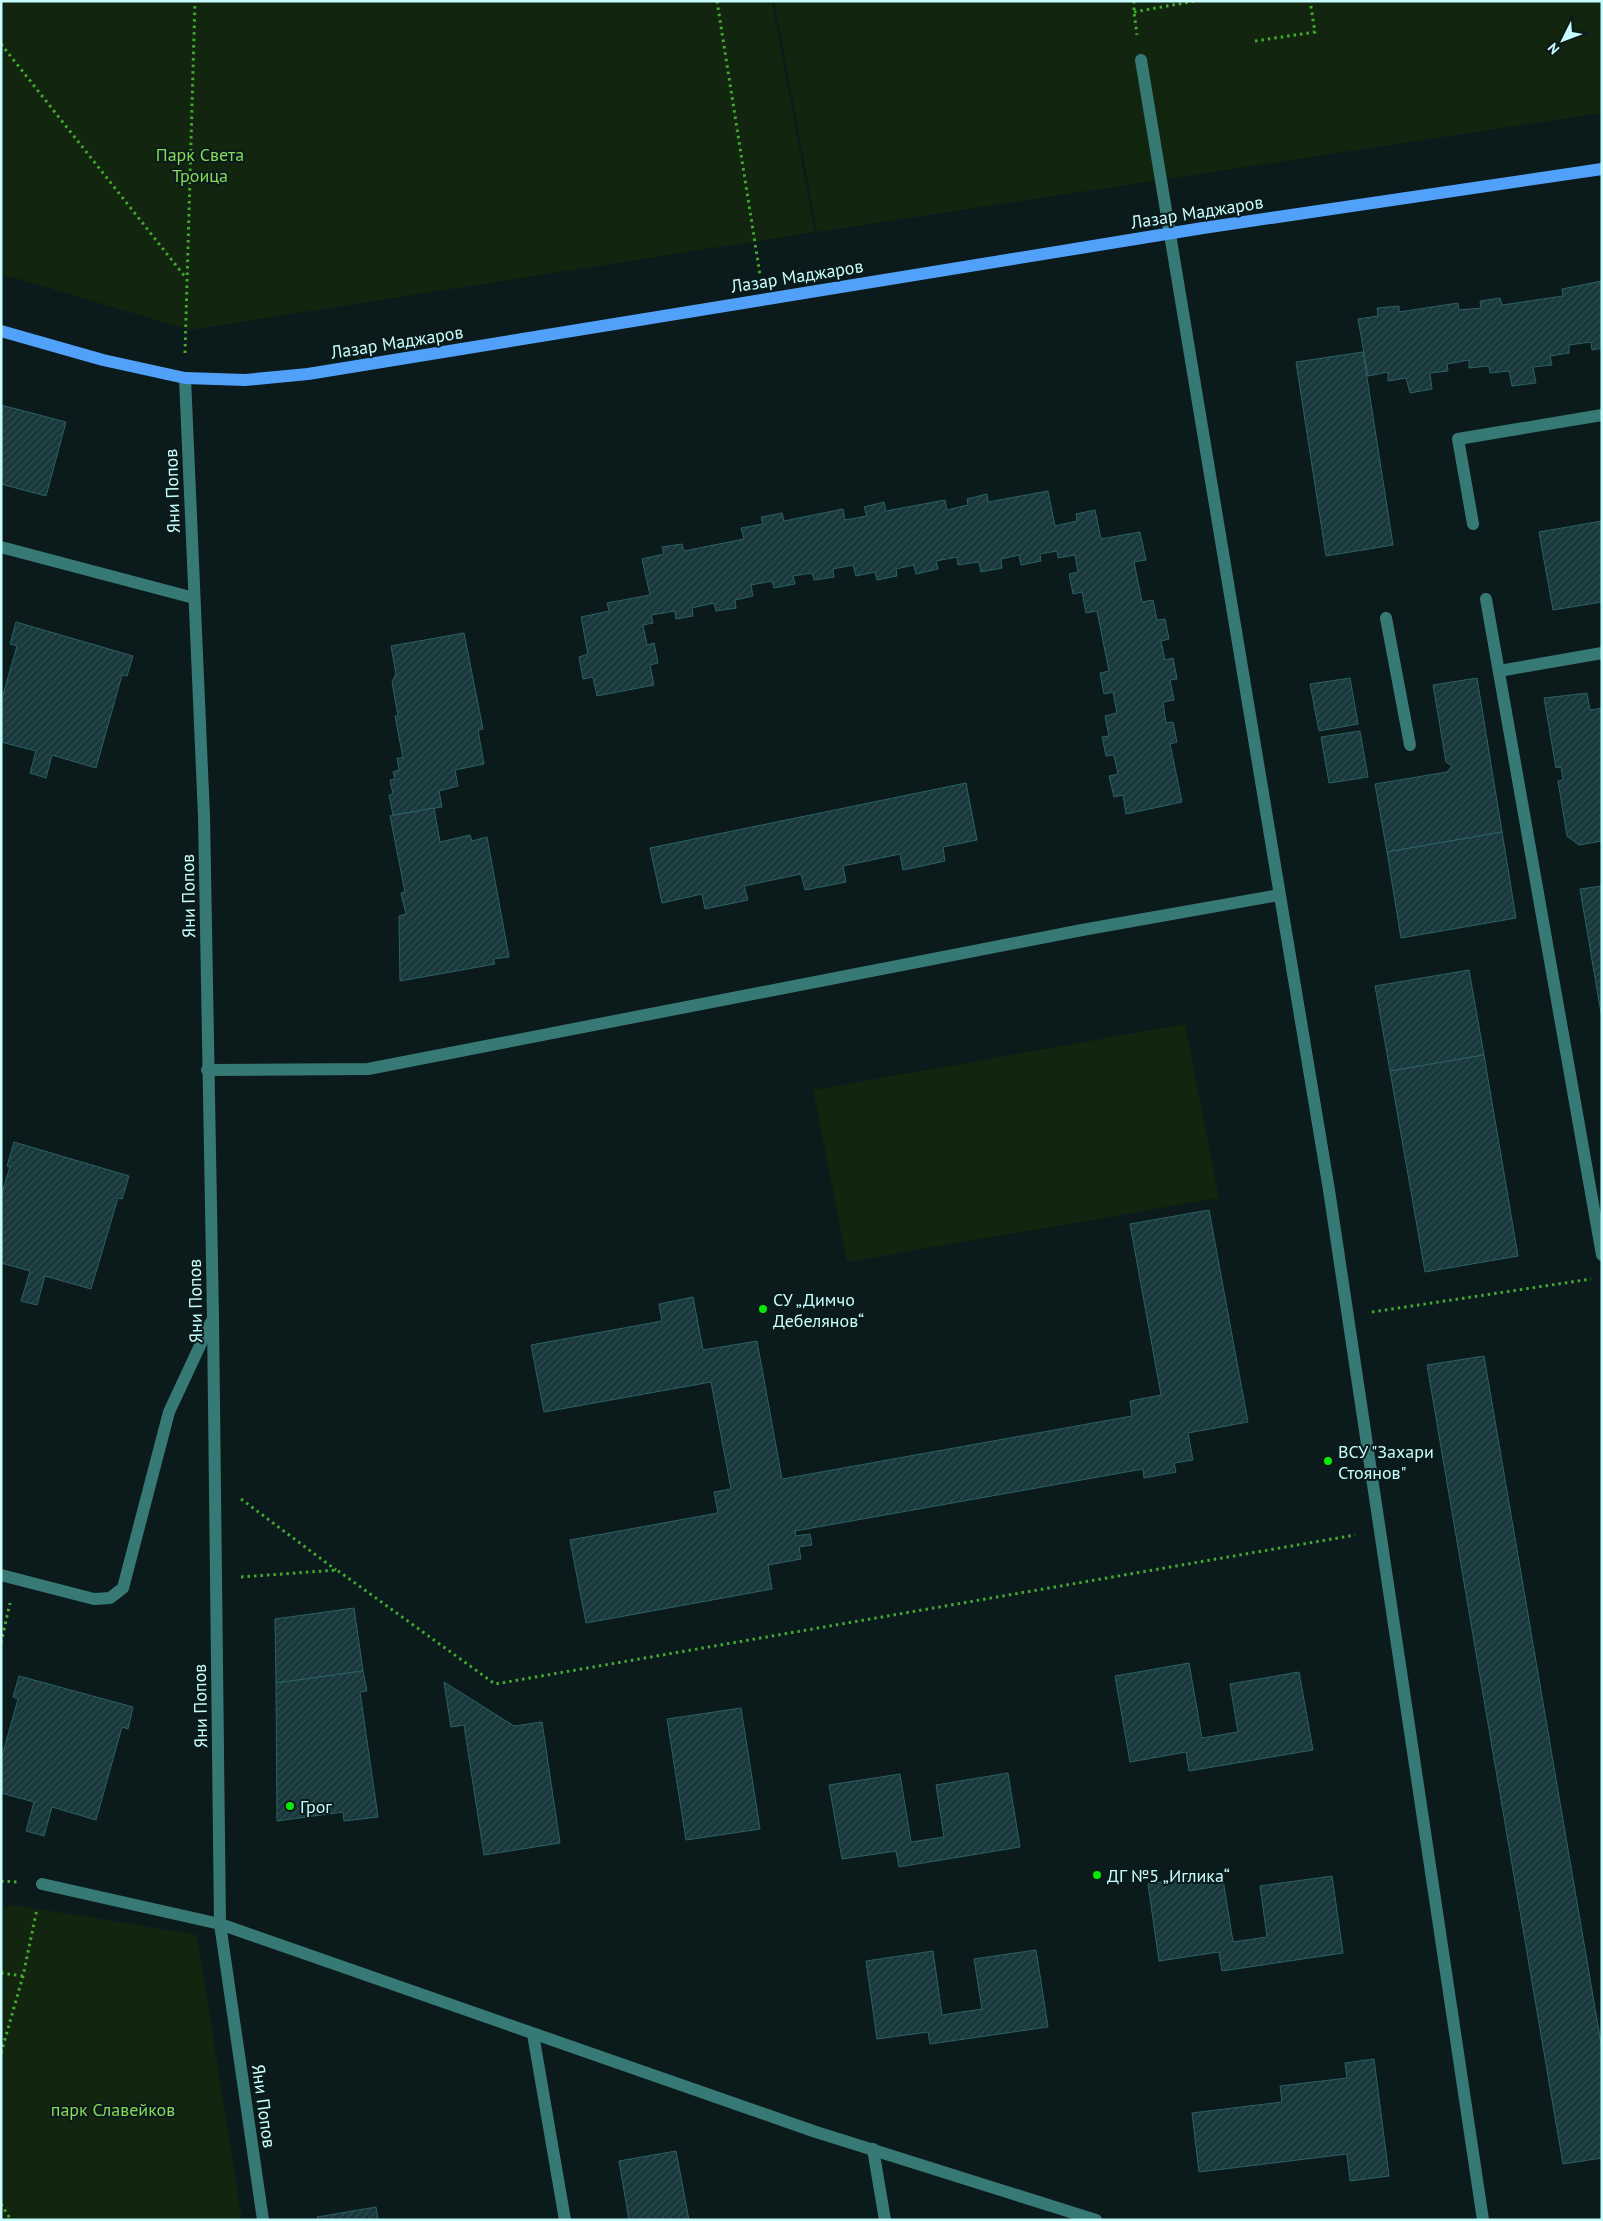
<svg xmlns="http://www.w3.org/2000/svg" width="1603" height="2221" font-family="'PT Sans',sans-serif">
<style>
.park{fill:#12250f}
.building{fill:url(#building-hatch);stroke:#2b6167}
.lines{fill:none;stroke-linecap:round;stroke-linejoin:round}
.path{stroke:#43a92f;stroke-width:3;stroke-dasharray:2.5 4;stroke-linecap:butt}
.minor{stroke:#377975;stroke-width:12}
.major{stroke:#51a1fa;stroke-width:12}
.poi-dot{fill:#07ea06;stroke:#0b1a1b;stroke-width:2}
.labels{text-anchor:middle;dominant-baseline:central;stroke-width:4;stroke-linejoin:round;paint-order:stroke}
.park-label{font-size:18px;fill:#85da56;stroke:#0b1a1b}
.street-label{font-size:18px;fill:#c7fdfd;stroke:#0b1a1b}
.poi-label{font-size:18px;fill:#c7fdfd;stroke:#0b1a1b;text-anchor:start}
</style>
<defs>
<pattern id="building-hatch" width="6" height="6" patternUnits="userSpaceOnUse" patternTransform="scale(1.25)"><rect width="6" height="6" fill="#18383b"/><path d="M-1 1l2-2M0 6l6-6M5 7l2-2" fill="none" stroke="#2d4c4e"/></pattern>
</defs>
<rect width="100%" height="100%" fill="#0b1a1b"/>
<g class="park">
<polygon points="1,1 772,1 815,232 190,330 1,274"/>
<polygon points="774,1 1602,1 1602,113 817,232"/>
<polygon points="1185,1024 1219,1198 847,1262 813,1090"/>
<polygon points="15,1905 197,1935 242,2220 1,2220 1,1908"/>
</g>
<g class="building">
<polygon points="1602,281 1602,348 1592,350 1591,342 1569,345 1569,353 1550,356 1552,365 1533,367 1536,383 1512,386 1509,371 1490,373 1489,366 1469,368 1469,360 1447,364 1448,371 1430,373 1432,389 1410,393 1406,378 1388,381 1388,372 1368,376 1358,319 1378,316 1377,308 1399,306 1399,312 1458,303 1459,310 1481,308 1480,301 1500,298 1502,305 1563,296 1562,289"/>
<polygon points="1363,352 1393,545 1326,556 1296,362"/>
<polygon points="1,405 66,422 46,496 1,484"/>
<polygon points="1048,491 1055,526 1077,521 1076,514 1095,510 1101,539 1140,532 1146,560 1134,562 1142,602 1153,600 1157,620 1165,619 1169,639 1161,641 1165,660 1173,658 1177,679 1170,680 1174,700 1163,702 1166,723 1173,722 1177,742 1170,744 1182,802 1126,814 1123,795 1114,797 1109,776 1118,774 1114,755 1106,756 1102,737 1109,736 1105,716 1117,713 1113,692 1104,694 1100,673 1109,671 1097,611 1086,613 1082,592 1073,594 1069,574 1078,572 1075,555 1058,558 1057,551 1040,554 1041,561 1021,565 1019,555 1001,559 1002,568 981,572 979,562 958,565 957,557 936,561 938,569 916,574 914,565 896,569 897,576 877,580 875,572 856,576 853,565 833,569 834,577 814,580 812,573 793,576 795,584 774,588 772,581 751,585 753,596 735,600 736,608 716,611 714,603 692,608 693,616 676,619 675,611 651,615 653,623 643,625 647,645 654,643 658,663 650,665 654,685 597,696 593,677 583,679 579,657 588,654 581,617 609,611 607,603 650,595 642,559 664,554 662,547 682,544 684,551 744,539 741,528 763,524 761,517 782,513 784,521 843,509 845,520 867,516 864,507 884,502 886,511 945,500 947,510 968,505 967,499 987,494 988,502"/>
<polygon points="1602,521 1602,602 1553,610 1539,532"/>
<polygon points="16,622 133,656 127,676 122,675 96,768 52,755 46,778 30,773 36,751 1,742 1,702 17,646 10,644"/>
<polygon points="464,633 483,729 478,730 484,764 455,770 458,786 439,791 442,807 393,815 389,795 393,794 390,780 395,779 393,772 399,770 397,758 403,758 395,716 398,716 392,682 396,674 391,646"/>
<polygon points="1350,678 1358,724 1319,731 1310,684"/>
<polygon points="1477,678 1502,832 1387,852 1375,784 1447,772 1452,766 1446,762 1433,685"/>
<polygon points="1587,693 1590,710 1602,708 1602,841 1579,845 1567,836 1558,781 1563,780 1561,767 1556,768 1544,698"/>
<polygon points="1360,731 1368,777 1329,783 1321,737"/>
<polygon points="966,783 977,840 943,847 945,861 903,870 900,854 843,866 846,882 805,890 801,874 744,886 748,900 705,909 702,894 662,903 650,848"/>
<polygon points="434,808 440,842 470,835 472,841 487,837 509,957 493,959 495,964 400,981 399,916 406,914 401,893 405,892 390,816"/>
<polygon points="1502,832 1516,918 1401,938 1387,852"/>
<polygon points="1602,886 1602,1019 1580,889"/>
<polygon points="1469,970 1484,1055 1390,1071 1375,986"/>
<polygon points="1484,1055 1518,1256 1425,1272 1390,1071"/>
<polygon points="14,1142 129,1176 122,1199 118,1198 91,1289 45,1276 37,1305 21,1301 30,1271 1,1263 1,1196 10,1167 7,1166"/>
<polygon points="1209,1210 1248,1422 1188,1433 1193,1460 1174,1463 1176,1472 1144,1478 1143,1469 795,1531 796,1536 810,1534 812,1545 799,1547 801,1559 768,1565 772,1589 586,1623 570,1540 718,1513 714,1492 731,1489 711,1382 544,1412 531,1345 662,1321 659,1304 693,1297 703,1350 757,1341 782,1479 1132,1416 1130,1401 1161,1395 1130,1224"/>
<polygon points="1484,1356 1602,2049 1602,2158 1563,2164 1427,1365"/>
<polygon points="354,1608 363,1671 276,1683 275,1619"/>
<polygon points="1189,1663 1202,1738 1238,1732 1230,1684 1299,1672 1313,1750 1189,1771 1186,1752 1130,1762 1115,1676"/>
<polygon points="363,1671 367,1691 360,1692 378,1817 344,1821 343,1812 277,1821 276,1683"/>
<polygon points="19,1676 133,1707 128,1729 122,1727 96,1820 52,1807 44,1836 26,1831 34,1802 1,1793 1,1760 18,1699 13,1697"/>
<polygon points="444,1682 514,1726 542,1722 560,1843 484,1855 464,1725 451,1727"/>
<polygon points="741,1708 760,1829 686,1840 667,1719"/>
<polygon points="1008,1773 1020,1847 899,1867 896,1851 842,1859 829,1785 900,1774 911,1842 944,1837 936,1785"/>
<polygon points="1222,1873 1233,1942 1267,1937 1260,1886 1332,1876 1343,1953 1222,1971 1219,1952 1159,1961 1148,1884"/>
<polygon points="1036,1950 1048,2027 930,2044 928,2032 877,2039 866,1961 933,1951 942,2015 982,2009 974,1959"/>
<polygon points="1374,2059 1389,2176 1350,2181 1347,2154 1199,2172 1192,2113 1282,2102 1280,2086 1347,2078 1345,2063"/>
<polygon points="676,2151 689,2220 629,2220 619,2161"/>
<polygon points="376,2207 378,2220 318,2220 317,2217"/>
</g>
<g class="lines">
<g class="path">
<polyline points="717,1 760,275"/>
<polyline points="1134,1 1134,12 1137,35"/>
<polyline points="1134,12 1195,1"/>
<polyline points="1255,41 1315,32 1310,1"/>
<polyline points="1,44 186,278"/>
<polyline points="185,353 195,1"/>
<polyline points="1372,1312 1591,1279"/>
<polyline points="241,1499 336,1570"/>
<polyline points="241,1577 337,1570 495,1684 1355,1535"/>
<polyline points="1,1643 10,1603"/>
<polyline points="1,1881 18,1882"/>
<polyline points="1,1973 23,1976"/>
<polyline points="1,2053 23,1976 37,1909"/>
<polyline points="1,2204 11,2220"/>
</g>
<g class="minor">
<polyline points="1141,60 1329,1190 1483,2220"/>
<polyline points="185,378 204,816 213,1318 220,1924 263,2220"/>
<polyline points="1473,524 1458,439 1602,415"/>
<polyline points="1,547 194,598"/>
<polyline points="1486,599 1602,1255"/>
<polyline points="1386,618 1410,745"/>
<polyline points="1499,671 1602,653"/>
<polyline points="207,1070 368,1069 1082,930 1279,895"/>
<polyline points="1,1575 94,1599 110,1598 123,1588 169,1412 211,1322"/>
<polyline points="42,1884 220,1924 813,2131 1096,2220"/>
<polyline points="533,2034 565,2220"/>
<polyline points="873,2149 885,2220"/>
</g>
<polyline class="major" points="1,331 103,360 185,378 245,380 308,374 1203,228 1602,169"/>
</g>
<g class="poi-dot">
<circle cx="763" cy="1309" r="5"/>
<circle cx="1328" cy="1461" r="5"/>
<circle cx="290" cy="1806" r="5"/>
<circle cx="1097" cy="1875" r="5"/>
</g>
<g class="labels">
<g class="park-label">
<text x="200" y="154">Парк Света<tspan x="200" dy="21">Троица</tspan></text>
<text x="113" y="2109">парк Славейков</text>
</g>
<g class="street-label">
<text transform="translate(1197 212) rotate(-9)">Лазар Маджаров</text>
<text transform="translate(797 276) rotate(-9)">Лазар Маджаров</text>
<text transform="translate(397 342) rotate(-9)">Лазар Маджаров</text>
<text transform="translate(172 491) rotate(-92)">Яни Попов</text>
<text transform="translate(188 896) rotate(-91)">Яни Попов</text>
<text transform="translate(195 1301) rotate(-91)">Яни Попов</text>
<text transform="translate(200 1706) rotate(-91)">Яни Попов</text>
<text transform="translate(264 2106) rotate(82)">Яни Попов</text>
</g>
<g class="poi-label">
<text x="773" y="1299">СУ „Димчо<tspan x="773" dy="21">Дебелянов“</tspan></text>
<text x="1338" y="1451">ВСУ "Захари<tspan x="1338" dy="21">Стоянов"</tspan></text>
<text x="300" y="1806">Грог</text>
<text x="1107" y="1875">ДГ №5 „Иглика“</text>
</g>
</g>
<rect width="1603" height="2221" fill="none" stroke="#c7fdfd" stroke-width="5"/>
<g transform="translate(1563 40) rotate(228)" stroke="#0b1a1b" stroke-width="4" paint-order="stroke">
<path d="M0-4L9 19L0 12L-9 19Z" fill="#c7fdfd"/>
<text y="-8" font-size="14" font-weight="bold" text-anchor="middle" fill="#c7fdfd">N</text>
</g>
</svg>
